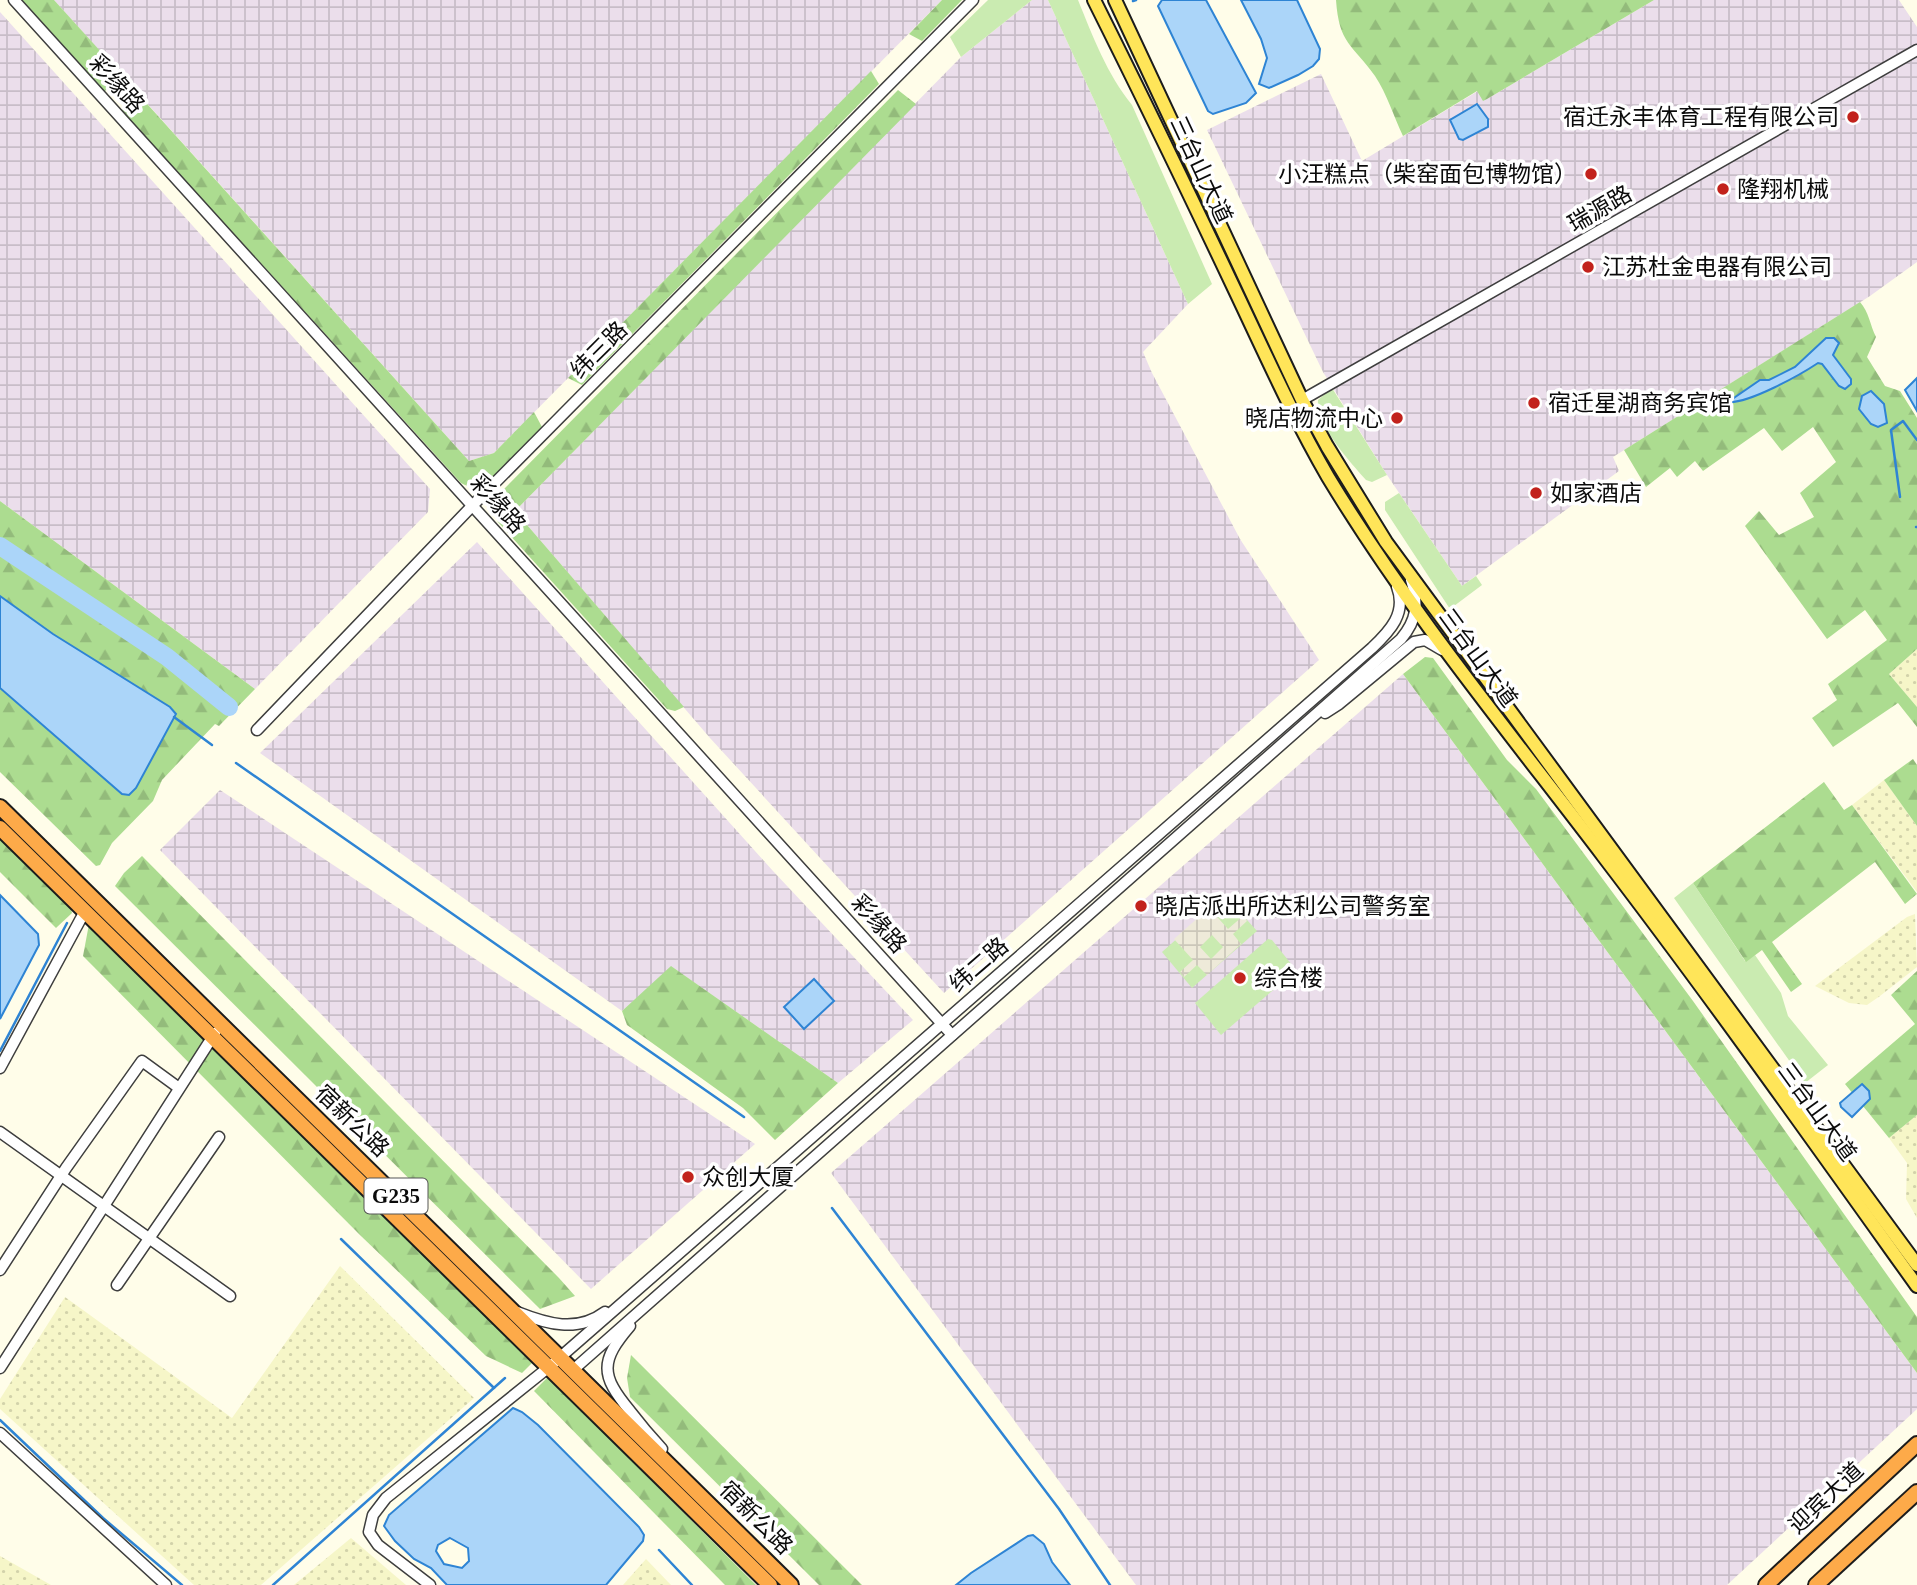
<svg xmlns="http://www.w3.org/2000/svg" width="1917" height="1585" font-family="'Times New Roman','Noto Sans SC',serif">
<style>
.industrial{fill:url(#industrial-grid)}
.farmland{fill:url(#farmland-dots)}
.green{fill:#caebb1}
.forest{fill:url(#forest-firs)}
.plaza{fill:url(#plaza-grid);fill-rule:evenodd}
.water{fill:#abd5f9;stroke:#2e84d4;stroke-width:2;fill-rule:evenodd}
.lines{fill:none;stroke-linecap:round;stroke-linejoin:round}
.stream{stroke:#2e84d4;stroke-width:2.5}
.river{stroke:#abd5f9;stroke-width:18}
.minor-casing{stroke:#3e3e3e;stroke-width:13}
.major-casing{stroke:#1c1c1c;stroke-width:16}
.highway-casing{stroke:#1c1c1c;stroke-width:18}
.minor{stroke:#fff;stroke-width:10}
.major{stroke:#ffe559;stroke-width:12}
.highway{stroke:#fdaa49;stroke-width:14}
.poi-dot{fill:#c2221c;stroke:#fff;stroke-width:2.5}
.labels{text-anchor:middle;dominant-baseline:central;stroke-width:7;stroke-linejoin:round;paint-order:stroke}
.shield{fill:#fff;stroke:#545454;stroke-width:2}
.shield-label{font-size:21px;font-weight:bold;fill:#0b0b0b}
.street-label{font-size:23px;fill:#0b0b0b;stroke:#fff}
.poi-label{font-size:23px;fill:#0b0b0b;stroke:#fff;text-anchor:start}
</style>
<defs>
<pattern id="industrial-grid" width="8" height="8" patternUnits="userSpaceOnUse" patternTransform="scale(1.75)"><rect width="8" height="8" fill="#ebdeeb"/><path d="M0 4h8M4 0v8" fill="none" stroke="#c8bdc8"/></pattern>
<pattern id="farmland-dots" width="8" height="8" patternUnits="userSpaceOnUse" patternTransform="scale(1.75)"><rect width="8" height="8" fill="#f6f6c8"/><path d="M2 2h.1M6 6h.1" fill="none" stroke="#d2d2aa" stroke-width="1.8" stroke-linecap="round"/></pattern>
<pattern id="forest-firs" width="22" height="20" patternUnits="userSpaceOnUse" patternTransform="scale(1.75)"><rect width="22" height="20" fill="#acdc90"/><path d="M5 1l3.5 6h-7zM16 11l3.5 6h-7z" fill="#93bb7b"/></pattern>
<pattern id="plaza-grid" width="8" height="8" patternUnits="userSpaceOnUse" patternTransform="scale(1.75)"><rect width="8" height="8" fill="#eeead9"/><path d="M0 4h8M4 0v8" fill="none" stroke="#cbc7b9"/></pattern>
</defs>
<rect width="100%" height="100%" fill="#fffde9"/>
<g class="industrial">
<polygon points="54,0 942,0 494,453 469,461"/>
<polygon points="1032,0 1048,0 1188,304 1143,352 1152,373 1240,539 1319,660 944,993 710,738 515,511 961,57"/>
<polygon points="1654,0 1899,0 1917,27 1917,262 1870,296 1613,457 1619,471 1462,586 1387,475 1323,372 1207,130 1321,74 1362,161 1478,91 1487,99"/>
<polygon points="0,12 430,489 428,512 255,689 0,501"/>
<polygon points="477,542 773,871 913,1020 838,1083 672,967 622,1011 260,753"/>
<polygon points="1403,674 1917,1373 1917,1409 1727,1585 1136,1585 831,1173"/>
<polygon points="220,790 755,1144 591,1289 160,850"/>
</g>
<g class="farmland">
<polygon points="1917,649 1917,707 1889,674"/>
<polygon points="1884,780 1917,826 1917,892 1852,805"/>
<polygon points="1915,914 1917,967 1880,996 1867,1005 1849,1003 1815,986 1907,917"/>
<polygon points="1917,1115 1917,1218 1906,1199 1907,1163 1889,1138"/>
<polygon points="340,1266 474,1398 261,1585 194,1585 0,1409 0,1399 65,1297 232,1418"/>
<polygon points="351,1538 406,1585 294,1585"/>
<polygon points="0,1556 51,1585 0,1585"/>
<polygon points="646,1559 671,1585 623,1585"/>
</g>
<g class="green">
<polygon points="988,0 1032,0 961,57 950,37"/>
<path d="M1048 0H1078C1093 37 1107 74 1132 105L1212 284 1188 304Z"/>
<path d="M1332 388 1387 475 1372 482 1366 480C1351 463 1315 424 1318 400Z"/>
<polygon points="1399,493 1462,586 1476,576 1482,585 1450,609 1385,510 1385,502"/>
<polygon points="1693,883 1745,961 1755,955 1781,993 1788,1016 1828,1065 1805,1083 1674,898"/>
<polygon points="1224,897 1229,900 1257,931 1192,988 1162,952"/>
<polygon points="1268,939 1272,940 1292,965 1294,972 1221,1035 1195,1003"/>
</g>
<g class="forest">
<polygon points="20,0 54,0 122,75 104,92"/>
<polygon points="942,0 962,0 922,41 909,34"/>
<path d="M1336 0H1654L1487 99 1483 101 1477 91 1403 136C1394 117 1387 94 1375 76 1352 44 1339 44 1336 0Z"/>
<polygon points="871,71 879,84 582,385 568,378"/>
<path d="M131 86 469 461 494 453 534 412 542 427C528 441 494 482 477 487 471 488 467 486 461 483L122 111Z"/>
<path d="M898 90 916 104 515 511 684 707 675 711 667 709 498 522C493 509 493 504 501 492Z"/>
<path d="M1860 302C1869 312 1870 325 1876 337L1867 357 1885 386 1900 391 1917 418V649L1889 674 1917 707V727L1898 703 1833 747 1812 718 1837 700 1828 684 1887 640 1865 610 1827 639 1745 526 1759 511 1779 535 1814 517 1800 493 1836 462 1813 427 1782 451 1764 428 1703 471 1695 461 1677 477 1670 468 1646 487 1624 450Z"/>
<polygon points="0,501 255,689 219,726 215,724 162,780 153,801 112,843 100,865 96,866 0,772"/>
<polygon points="1425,657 1433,658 1507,760 1536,789 1693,1001 1917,1317 1917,1373 1403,674"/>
<polygon points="1913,759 1917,765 1917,826 1884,780"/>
<polygon points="1824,782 1844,810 1852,805 1917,894 1905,904 1875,862 1772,942 1802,984 1791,992 1762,950 1746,962 1693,883"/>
<polygon points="0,836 70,904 72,913 56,928 0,872"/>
<polygon points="142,856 559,1278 575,1296 540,1309 115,886 124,873"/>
<polygon points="89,924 533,1362 522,1373 486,1356 361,1236 83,956"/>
<polygon points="671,966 838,1083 775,1140 743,1108 627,1025 622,1011"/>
<polygon points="1917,971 1917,1115 1889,1138 1845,1084 1915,1024 1891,995"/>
<polygon points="631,1355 862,1585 819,1585 630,1397 627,1378"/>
<polygon points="548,1377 756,1585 725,1585 534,1391"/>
</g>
<path class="plaza" d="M1209 908 1228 929 1243 916 1247 921 1233 934 1241 944 1207 975 1197 965 1184 977 1180 972 1193 960 1174 939ZM1212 935 1223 947 1211 959 1200 947Z"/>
<g class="water">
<polygon points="1162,0 1206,0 1256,93 1246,103 1213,114 1208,111 1158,6"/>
<polygon points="1241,0 1297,0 1320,49 1319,59 1313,66 1298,75 1269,88 1259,84 1267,58 1261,39"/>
<polygon points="1477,104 1488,119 1488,127 1463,140 1459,139 1450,120"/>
<path d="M1826 338H1834L1839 343 1833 355 1851 379V384L1845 389 1839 386 1822 364 1818 363C1800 375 1748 404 1728 402L1760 380H1769L1795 367Z"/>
<polygon points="1917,378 1917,411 1905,390"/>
<polygon points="1871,391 1884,404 1887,423 1878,427 1871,424 1859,409 1862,396"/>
<polygon points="0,596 53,634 170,707 176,714 136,788 129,795 122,794 0,688"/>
<polygon points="0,895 38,934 39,945 0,1019"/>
<polygon points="814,979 834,1001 804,1029 784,1007"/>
<polygon points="1862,1084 1869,1091 1870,1099 1852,1117 1841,1107 1840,1103"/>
<path d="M513 1408 522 1412 538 1425 639 1527 644 1535 643 1541 606 1585H447L431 1568 414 1559 395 1541 384 1526 389 1515ZM450 1538 468 1548 469 1561 462 1568 444 1564 436 1551 438 1545Z"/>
<polygon points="1033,1535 1044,1544 1052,1562 1070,1585 956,1585 971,1573 1028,1536"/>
</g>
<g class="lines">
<g class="stream">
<polyline points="1133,1 1136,0"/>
<polyline points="1900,497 1891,430 1903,421 1917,440"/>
<polyline points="1916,527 1917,527"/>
<polyline points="174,717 212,745"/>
<polyline points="236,763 744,1117"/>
<polyline points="0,1051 67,923"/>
<polyline points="832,1208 1059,1509 1110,1585"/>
<polyline points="341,1239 494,1388"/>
<polyline points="0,1420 103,1518 182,1585"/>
<polyline points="659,1550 692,1585"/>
<polyline points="273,1585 505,1378"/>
</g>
<polyline class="river" points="0,546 167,657 229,707"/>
<g class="minor-casing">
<g id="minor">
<polyline points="14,0 952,1035"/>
<polyline points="1302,400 1917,50"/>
<polyline points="1325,713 1339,704 1414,642 1425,640 1442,650"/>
<polyline points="257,730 473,505 973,0"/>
<polyline points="0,1068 85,911"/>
<polyline points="0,1132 230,1296"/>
<polyline points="0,1270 66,1168 142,1061 179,1088"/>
<polyline points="117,1285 219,1137"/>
<path d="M517 1312C547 1324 577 1333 605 1312"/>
<path d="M630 1326C600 1361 600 1375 630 1411 640 1424 651 1437 662 1449"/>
<polyline points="0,1368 215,1033"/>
<path d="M573 1370 1401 639C1417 620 1419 604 1411 580"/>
<polyline points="0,1433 166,1585"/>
<path d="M430 1585 378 1545 369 1532 373 1515 386 1498 549 1367 1372 648C1390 631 1407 613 1397 587"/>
</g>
</g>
<g class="major-casing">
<g id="major">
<path d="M1094 0C1141 94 1187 189 1232 284 1263 349 1292 415 1328 477 1409 611 1509 732 1604 857 1711 997 1814 1142 1917 1286"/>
<polyline points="1115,0 1302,400 1327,446 1386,542 1917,1265"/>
</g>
</g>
<g class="highway-casing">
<g id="highway">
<polyline points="0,807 791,1585"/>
<polyline points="0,828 770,1585"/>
<polyline points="1766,1585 1917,1444"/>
<polyline points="1816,1585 1917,1492"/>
</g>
</g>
<use href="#minor" class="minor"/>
<use href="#major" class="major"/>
<use href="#highway" class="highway"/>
</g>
<g class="poi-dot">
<circle cx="1853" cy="117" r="7"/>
<circle cx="1591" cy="174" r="7"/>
<circle cx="1723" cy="189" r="7"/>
<circle cx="1588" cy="267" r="7"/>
<circle cx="1534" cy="403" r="7"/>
<circle cx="1397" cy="418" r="7"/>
<circle cx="1536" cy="493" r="7"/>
<circle cx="1141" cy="906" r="7"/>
<circle cx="1240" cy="978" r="7"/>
<circle cx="688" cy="1177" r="7"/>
</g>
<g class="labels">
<rect class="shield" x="364.5" y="1178.5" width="63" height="35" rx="5"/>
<g class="shield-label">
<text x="396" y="1196">G235</text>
</g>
<g class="street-label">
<text transform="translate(117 84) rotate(48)">彩缘路</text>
<text transform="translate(1201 170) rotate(65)">三台山大道</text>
<text transform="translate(1600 209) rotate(-30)">瑞源路</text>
<text transform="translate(599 350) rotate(-45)">纬三路</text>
<text transform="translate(498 504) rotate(48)">彩缘路</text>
<text transform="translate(1478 658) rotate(54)">三台山大道</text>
<text transform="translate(879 924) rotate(48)">彩缘路</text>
<text transform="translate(979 965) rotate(-41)">纬二路</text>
<text transform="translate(1817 1112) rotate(54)">三台山大道</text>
<text transform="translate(352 1121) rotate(44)">宿新公路</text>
<text transform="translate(1826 1498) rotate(-43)">迎宾大道</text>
<text transform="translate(756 1518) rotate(45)">宿新公路</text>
</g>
<g class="poi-label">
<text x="1839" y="117" text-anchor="end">宿迁永丰体育工程有限公司</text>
<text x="1577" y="174" text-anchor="end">小汪糕点（柴窑面包博物馆）</text>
<text x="1737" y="189">隆翔机械</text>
<text x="1602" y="267">江苏杜金电器有限公司</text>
<text x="1548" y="403">宿迁星湖商务宾馆</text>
<text x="1383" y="418" text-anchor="end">晓店物流中心</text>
<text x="1550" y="493">如家酒店</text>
<text x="1155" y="906">晓店派出所达利公司警务室</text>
<text x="1254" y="978">综合楼</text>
<text x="702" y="1177">众创大厦</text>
</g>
</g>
</svg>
